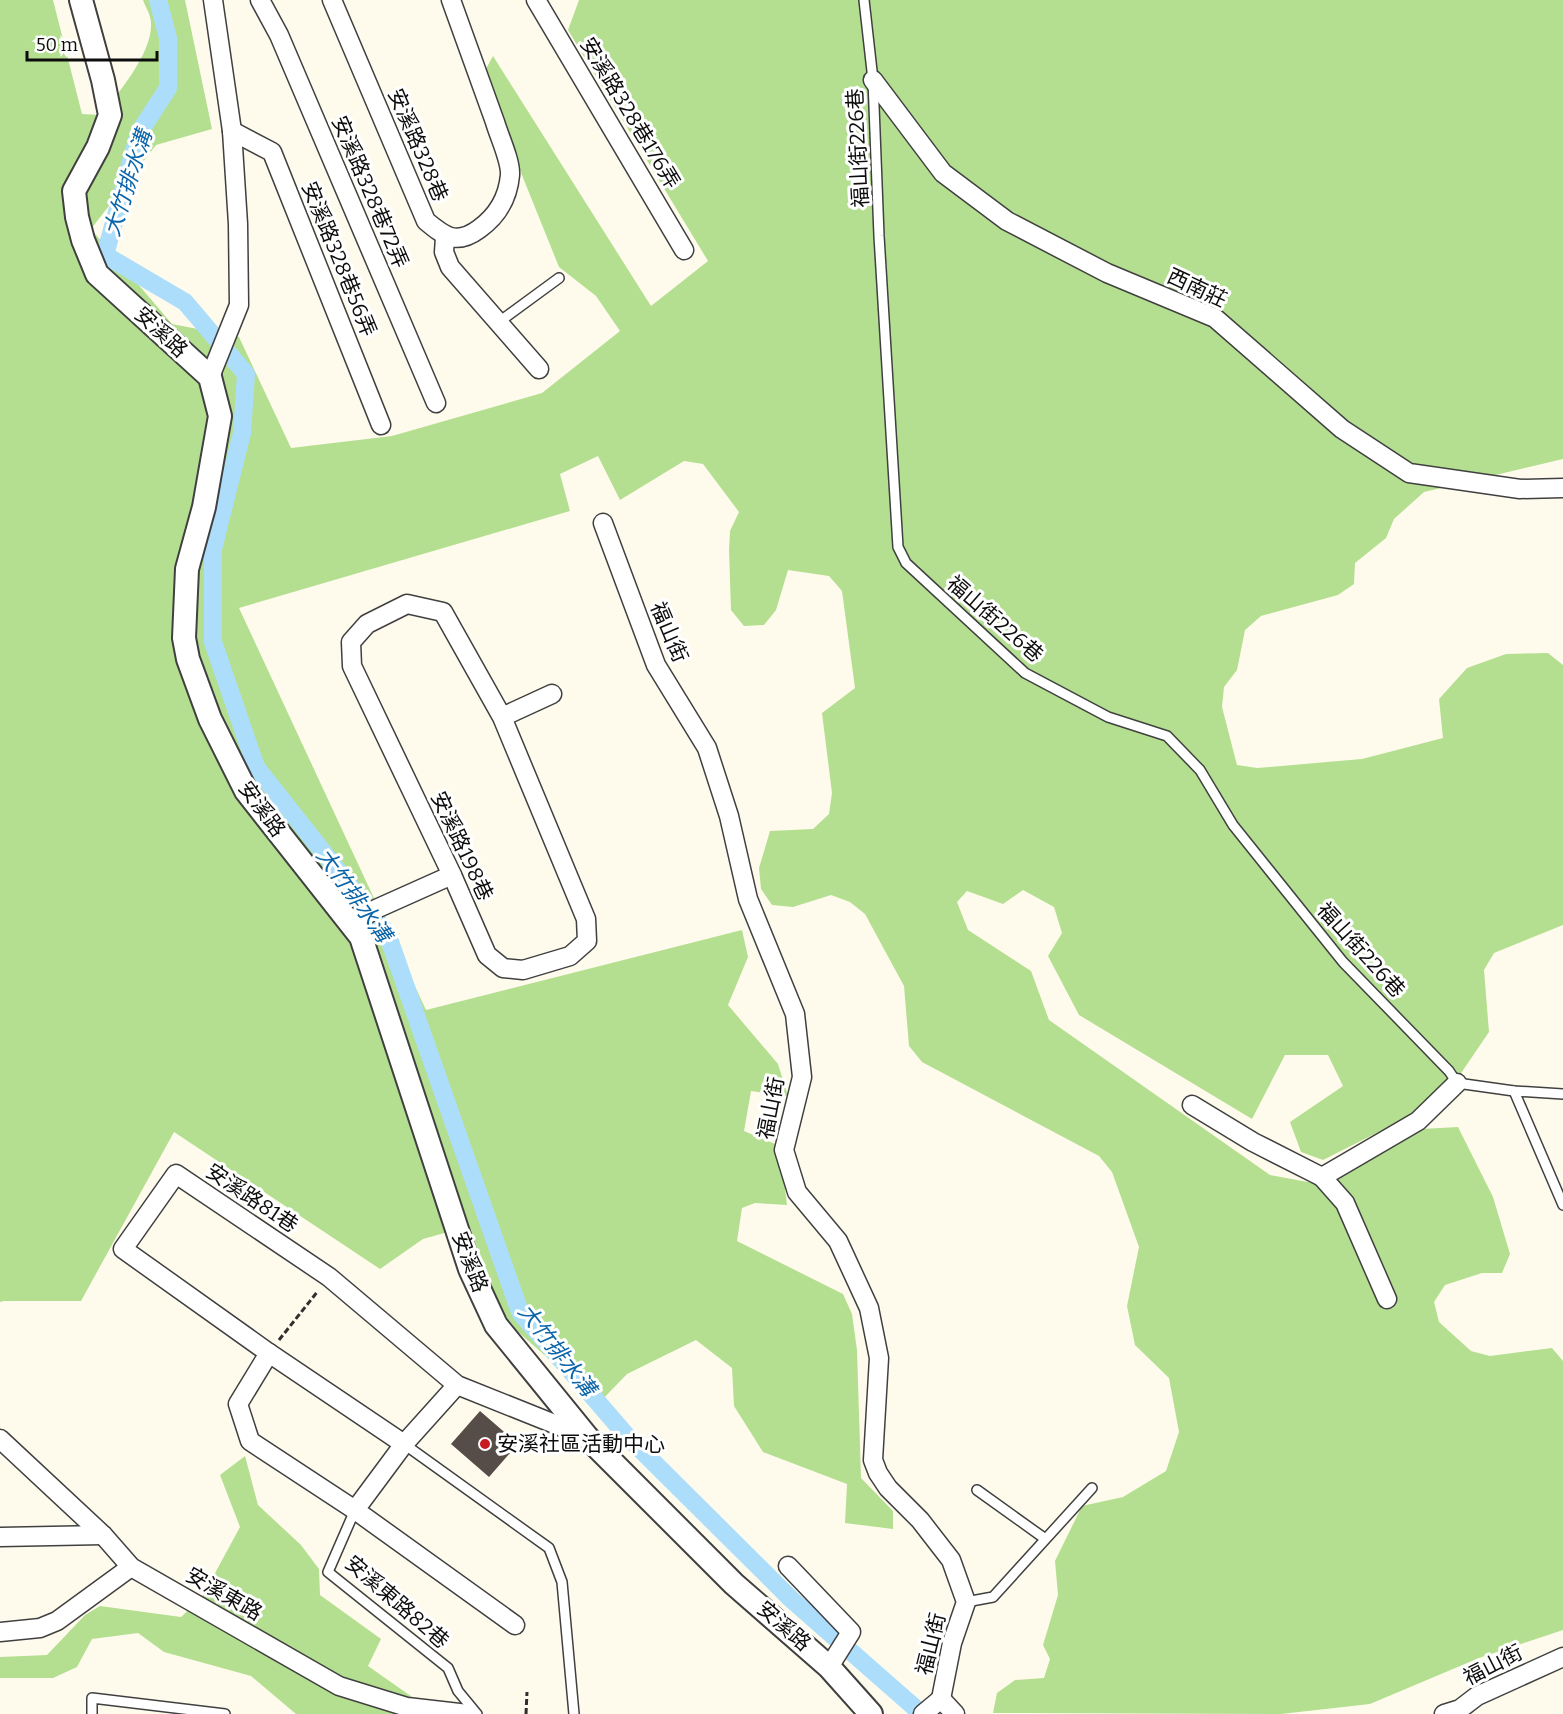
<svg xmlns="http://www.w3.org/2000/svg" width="1563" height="1714" font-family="Bitter,'Noto Sans TC',serif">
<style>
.forest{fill:#b4df90}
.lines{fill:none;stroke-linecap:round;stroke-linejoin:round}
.canal{stroke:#acdefc;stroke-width:18}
.building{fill:#564d48}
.service-casing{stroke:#404040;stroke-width:12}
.minor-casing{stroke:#404040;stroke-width:21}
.tertiary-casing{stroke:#404040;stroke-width:26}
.path{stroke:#2f2f2f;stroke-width:3;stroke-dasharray:6 3;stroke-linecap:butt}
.service{stroke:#fff;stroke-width:9}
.minor{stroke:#fff;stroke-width:18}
.tertiary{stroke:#fff;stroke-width:22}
.poi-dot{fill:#c91922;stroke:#fff;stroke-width:2}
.labels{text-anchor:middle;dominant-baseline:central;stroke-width:6;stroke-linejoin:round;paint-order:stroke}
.street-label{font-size:21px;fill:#0d0d0d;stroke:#fff}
.poi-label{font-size:21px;fill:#0d0d0d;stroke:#fff;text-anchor:start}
.water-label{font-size:22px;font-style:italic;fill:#0b65a9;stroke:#fff}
</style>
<rect width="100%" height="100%" fill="#fffbec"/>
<g class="forest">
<path d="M0 0H53L82 114 101 115C118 93 158 47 150 17 149 12 145 6 143 0H185L212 129 156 145 91 229 172 324 239 337 291 448 392 436 542 393 620 331 596 296 559 267 482 76 493 56 651 306 708 261 568 30 579 0H1563V459L1424 492 1394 519 1386 538 1355 563 1354 584 1338 595 1261 616 1245 630 1237 670 1224 687 1222 707 1237 765 1257 768 1362 759 1443 738 1439 699 1467 668 1506 654 1548 653 1563 665V925L1494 953 1484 970 1489 1032 1455 1082 1424 1109 1323 1160 1301 1152 1290 1122 1343 1086 1328 1055H1285L1252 1119 1079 1015 1048 956 1062 933 1054 907 1023 890 1003 904 967 891 957 902 968 930 1031 971 1049 1020 1270 1175 1324 1185 1421 1129 1458 1127 1493 1197 1510 1254 1502 1273H1482L1445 1285 1434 1302 1439 1322 1471 1351 1490 1356 1552 1348 1563 1361V1630L1479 1658 1370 1704 1281 1714 993 1713 997 1693 1015 1680 1044 1678 1050 1659 1043 1645 1058 1595 1055 1561 1082 1506 1123 1497 1166 1471 1179 1432 1169 1378 1135 1345 1127 1306 1139 1247 1112 1172 1099 1156 922 1062 909 1046 904 986 865 914 850 902 831 895 793 907 772 905 761 889 759 868 770 831 813 829 829 814 832 793 822 713 855 688 842 591 829 576 788 570 776 610 764 625 744 626 731 610 729 550 730 531 739 512 703 464 684 461 620 500 598 456 560 474 570 511 239 608 426 1010 742 930 748 957 728 1005 778 1064 788 1096 751 1091 744 1131 780 1146 787 1205 755 1203 742 1208 737 1241 843 1294 852 1314 857 1350 861 1478 893 1511V1529L845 1523 847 1484 763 1452 734 1406 732 1368 696 1340 627 1374 599 1403 517 1331 482 1283 455 1230 423 1239 380 1269 174 1132 81 1301H4L0 1302Z"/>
<polygon points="245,1456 258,1505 301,1545 319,1569 320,1595 381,1639 368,1666 425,1706 425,1714 296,1714 251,1676 164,1652 138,1633 92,1639 77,1667 53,1678 0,1678 0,1657 47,1655 85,1615 100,1606 181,1617 202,1597 240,1527 220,1475"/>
</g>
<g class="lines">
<polyline class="canal" points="158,0 168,38 168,88 139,133 105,255 185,302 246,374 242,433 213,549 213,642 256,767 387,933 520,1312 626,1435 791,1599 922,1714"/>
</g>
<polygon class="building" points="480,1411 518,1444 489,1477 451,1444"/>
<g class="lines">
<g class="service-casing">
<g id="service">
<polyline points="864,0 873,80 879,236 898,547 906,563 1025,673 1108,717 1167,736 1200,770 1233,825 1343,962 1449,1071 1457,1083 1514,1091 1563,1094"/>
<polyline points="499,322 559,278"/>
<polyline points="1514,1091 1563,1205"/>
<polyline points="404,1444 549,1548 562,1582 574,1714"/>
<polyline points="977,1490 1044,1538"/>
<polyline points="355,1510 328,1572 448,1668 458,1691 477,1714"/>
<polyline points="966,1602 993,1597 1092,1488"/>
<polyline points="92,1714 92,1698 225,1714"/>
</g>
</g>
<g class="minor-casing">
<g id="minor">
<polyline points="260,0 279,35 436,403"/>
<path d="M332 0 426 221C444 236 456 246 479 229 497 216 508 198 510 175 511 161 499 136 495 122 480 81 466 41 451 0"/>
<polyline points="536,0 684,250"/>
<polyline points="873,80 943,173 1007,221 1107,273 1215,318 1342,429 1409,473 1520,489 1563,488"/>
<polyline points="232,131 272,152 381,425"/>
<polyline points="445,237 444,252 450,267 539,369"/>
<polyline points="210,377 239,305 238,224 232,131 213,0"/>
<polyline points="603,523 656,665 707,748 729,816 748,899 795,1014 802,1077 784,1150 797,1192 838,1241 869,1308 879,1358 873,1460 878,1473 888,1488 920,1520 951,1560 966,1602 952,1643 941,1699"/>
<polyline points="502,717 586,919 587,941 570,956 523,970 503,968 487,955 452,875 352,666 351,642 367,624 407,604 443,612 502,717 552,694"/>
<polyline points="351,924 376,909 452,875"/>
<polyline points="1192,1105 1253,1142 1322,1177 1418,1121 1457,1083"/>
<polyline points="1322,1177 1345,1203 1387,1299"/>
<polyline points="269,1353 238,1404 250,1441 355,1510"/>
<polyline points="457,1385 404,1444 269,1353 123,1249 176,1174 329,1277 457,1385 587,1437"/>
<polyline points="0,1439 103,1535 131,1567 339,1686 407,1707 468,1714"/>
<polyline points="404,1444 355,1510 515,1625"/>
<polyline points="0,1537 103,1535"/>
<polyline points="788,1566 851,1632 829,1667"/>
<polyline points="0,1632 40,1628 57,1621 131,1567"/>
<polyline points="941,1699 955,1714"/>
<polyline points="923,1714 941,1699"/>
<polyline points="1444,1714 1460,1709 1477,1696 1563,1657"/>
</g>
</g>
<g class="tertiary-casing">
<polyline id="tertiary" points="81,0 103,80 110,115 98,147 74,191 77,217 83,240 97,274 210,377 220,416 204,507 187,569 184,638 188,659 210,719 246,791 361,937 470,1269 496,1325 587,1437 734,1584 829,1667 871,1714"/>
</g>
<g class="path">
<polyline points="279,1340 318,1291"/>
<polyline points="526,1714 527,1692"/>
</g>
<use href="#service" class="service"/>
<use href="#minor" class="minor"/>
<use href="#tertiary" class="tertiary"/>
</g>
<circle class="poi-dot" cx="485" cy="1444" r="6"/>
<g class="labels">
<g class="street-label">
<text transform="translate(630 113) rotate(59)">安溪路328巷176弄</text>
<text transform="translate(418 145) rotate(67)">安溪路328巷</text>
<text transform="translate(858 148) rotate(-93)">福山街226巷</text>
<text transform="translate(370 192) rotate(67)">安溪路328巷72弄</text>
<text transform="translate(339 259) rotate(68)">安溪路328巷56弄</text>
<text transform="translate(1197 288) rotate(25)">西南莊</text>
<text transform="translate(161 332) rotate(43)">安溪路</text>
<text transform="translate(995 619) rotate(41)">福山街226巷</text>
<text transform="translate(669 632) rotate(67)">福山街</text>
<text transform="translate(262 809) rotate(54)">安溪路</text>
<text transform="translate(462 846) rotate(65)">安溪路198巷</text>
<text transform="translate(1361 950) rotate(48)">福山街226巷</text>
<text transform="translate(771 1108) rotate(-79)">福山街</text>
<text transform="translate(252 1198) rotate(34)">安溪路81巷</text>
<text transform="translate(470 1262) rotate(69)">安溪路</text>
<text transform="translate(224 1594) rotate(30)">安溪東路</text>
<text transform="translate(397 1602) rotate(41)">安溪東路82巷</text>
<text transform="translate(784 1626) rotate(41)">安溪路</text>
<text transform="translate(931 1644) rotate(-76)">福山街</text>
<text transform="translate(1493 1665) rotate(-27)">福山街</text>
</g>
<g class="poi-label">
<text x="497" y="1444">安溪社區活動中心</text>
</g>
<g class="water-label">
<text transform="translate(128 183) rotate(-72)">大竹排水溝</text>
<text transform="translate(354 895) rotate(54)">大竹排水溝</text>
<text transform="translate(557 1350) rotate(52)">大竹排水溝</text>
</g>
</g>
<path d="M27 51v9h130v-9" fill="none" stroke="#0d0d0d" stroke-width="3"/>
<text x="36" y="51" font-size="18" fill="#0d0d0d" stroke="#ffffff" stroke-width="4.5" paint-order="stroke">50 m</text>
</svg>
